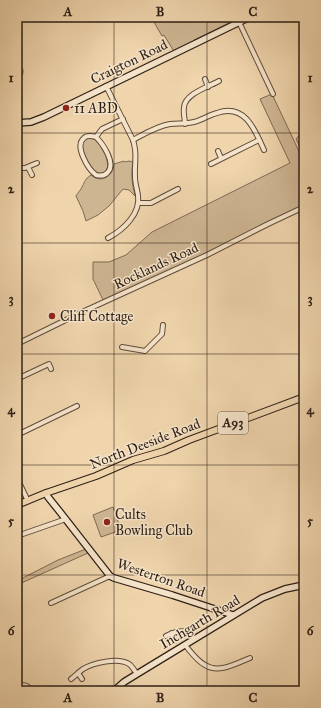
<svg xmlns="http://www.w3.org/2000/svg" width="321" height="708" font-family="'IM FELL Great Primer',serif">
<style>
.green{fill:#ceb592;stroke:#7e6a54}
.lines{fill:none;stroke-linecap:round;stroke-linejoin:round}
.street-casing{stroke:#5e4c3b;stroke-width:6}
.secondary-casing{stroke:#2d1f15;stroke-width:8}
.primary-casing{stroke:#2d1f15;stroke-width:8}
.street{stroke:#f5e3c9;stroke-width:4}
.secondary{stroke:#f5e3c9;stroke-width:5.5}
.primary{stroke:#efd4ac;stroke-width:6}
.grid{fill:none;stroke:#2d1f15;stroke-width:1;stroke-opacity:0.55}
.poi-dot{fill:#8f2418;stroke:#f5e3c9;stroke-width:1.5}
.labels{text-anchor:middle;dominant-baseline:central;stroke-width:3;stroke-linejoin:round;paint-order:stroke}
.shield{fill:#f5e3c9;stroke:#695a4b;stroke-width:1}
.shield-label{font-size:13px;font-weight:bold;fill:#2d1f15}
.street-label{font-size:14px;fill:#2d1f15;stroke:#f5e3c9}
.poi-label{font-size:14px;fill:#2d1f15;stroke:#f5e3c9;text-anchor:start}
.neatline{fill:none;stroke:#2d1f15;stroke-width:1.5}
.grid-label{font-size:13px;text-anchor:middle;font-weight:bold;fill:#2d1f15}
</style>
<rect width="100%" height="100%" fill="#efd4ac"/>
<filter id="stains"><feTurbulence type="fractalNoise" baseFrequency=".005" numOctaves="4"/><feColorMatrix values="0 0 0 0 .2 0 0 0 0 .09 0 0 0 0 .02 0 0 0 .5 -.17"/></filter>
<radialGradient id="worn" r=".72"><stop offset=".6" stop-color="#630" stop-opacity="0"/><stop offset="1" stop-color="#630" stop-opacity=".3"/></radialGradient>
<g class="green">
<polygon points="151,17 241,17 194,40 196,43 175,53 164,35 162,36"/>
<path d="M17 66C28 67 22 78 17 82Z"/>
<polygon points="272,94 304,162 304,207 104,302 93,279 93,262 109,262 126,255 152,232 290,163 260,99"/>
<polygon points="304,130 304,156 296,139"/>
<path d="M90 138C102 140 107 156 108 167 99 189 79 153 83 142 84 139 87 138 90 138Z"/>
<path d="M124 161 125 162 129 161 133 162C131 174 132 184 135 196L129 190 123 189 109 206 98 215 86 221 83 211 76 196C78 192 81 190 82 187 86 180 84 180 91 175 102 184 113 176 114 164Z"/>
<polygon points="113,507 121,530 101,537 93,515"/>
<polygon points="86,549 88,553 17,585 17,581 58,560"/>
</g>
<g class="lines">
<g class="street-casing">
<g id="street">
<polyline points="239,22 273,94"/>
<polyline points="205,79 208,87"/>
<path d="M106 86 133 140C138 155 134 161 135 177 135 183 137 189 138 195 141 214 123 230 108 238"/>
<path d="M185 124C185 119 183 113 184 107 185 94 208 87 219 81"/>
<path d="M96 137C103 144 116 163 108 172 105 176 100 176 96 175 88 169 74 146 84 138 87 135 92 136 96 137L102 129 123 119"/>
<path d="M133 140C144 134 157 126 170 124 178 123 186 124 194 122 202 120 209 115 217 113 245 103 255 130 264 150"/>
<polyline points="218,151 221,158"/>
<polyline points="211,164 259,140"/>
<polyline points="28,167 32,175"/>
<polyline points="17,168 25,168 37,163"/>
<polyline points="138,203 151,203 178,189"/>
<polyline points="17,344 80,313 207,255 268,224 304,207"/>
<polyline points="122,347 145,351 162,334 163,325"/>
<polyline points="17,379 49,364 51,369"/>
<polyline points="17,435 77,406"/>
<polyline points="17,478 28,501"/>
<polyline points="17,536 66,519"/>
<polyline points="51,603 110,576"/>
<polyline points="172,633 174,641"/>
<path d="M166 636C172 633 183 628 189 634 191 635 192 638 194 639"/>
<path d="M185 645C191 652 197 661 205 665 219 674 237 663 250 658"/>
<polyline points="78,673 82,679"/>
<path d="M71 679C75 676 79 672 83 669 93 663 118 657 129 664 132 666 134 670 137 674"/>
<path d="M17 686C24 685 28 684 31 691"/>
</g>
</g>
<g class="secondary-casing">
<g id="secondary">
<polyline points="17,123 31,122 44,117 250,17"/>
<polyline points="46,493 48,497 60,512 110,576 114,578 172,595 233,615"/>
<polyline points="114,691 124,682 137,674 262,598 285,589 304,585"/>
</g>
</g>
<g class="primary-casing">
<polyline id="primary" points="17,505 46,493 96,476 133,460 164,451 189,440 304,397"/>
</g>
<use href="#street" class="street"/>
<use href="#secondary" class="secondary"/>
<use href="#primary" class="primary"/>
</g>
<path class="grid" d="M114 17V691M207 17V691M17 133H304M17 243H304M17 354H304M17 465H304M17 575H304"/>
<g class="poi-dot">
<circle cx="66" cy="108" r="4"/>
<circle cx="52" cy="316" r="4"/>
<circle cx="107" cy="522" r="4"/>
</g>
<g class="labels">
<rect class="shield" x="218" y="412" width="30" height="22" rx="3"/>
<g class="shield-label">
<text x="233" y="423">A93</text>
</g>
<g class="street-label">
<text transform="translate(129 62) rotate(-26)">Craigton Road</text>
<text transform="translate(156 266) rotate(-25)">Rocklands Road</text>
<text transform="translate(145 444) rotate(-21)">North Deeside Road</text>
<text transform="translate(161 578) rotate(19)">Westerton Road</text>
<text transform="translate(200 622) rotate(-31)">Inchgarth Road</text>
</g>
<g class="poi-label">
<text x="74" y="108">11 ABD</text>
<text x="60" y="316">Cliff Cottage</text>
<text x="115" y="514">Cults<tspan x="115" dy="16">Bowling Club</tspan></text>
</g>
</g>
<rect width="321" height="708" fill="none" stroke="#efd4ac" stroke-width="44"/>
<rect x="22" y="22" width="277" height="664" class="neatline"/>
<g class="grid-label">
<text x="68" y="16">A</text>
<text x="160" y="16">B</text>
<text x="253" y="16">C</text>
<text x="11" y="82">1</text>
<text x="310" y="82">1</text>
<text x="11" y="193">2</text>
<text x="310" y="193">2</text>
<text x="11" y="303">3</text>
<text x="310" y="303">3</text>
<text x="11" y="414">4</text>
<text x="310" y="414">4</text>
<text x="11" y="525">5</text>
<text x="310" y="525">5</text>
<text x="11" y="635">6</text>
<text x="310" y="635">6</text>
<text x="68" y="702">A</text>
<text x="160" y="702">B</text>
<text x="253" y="702">C</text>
</g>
<rect width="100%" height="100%" filter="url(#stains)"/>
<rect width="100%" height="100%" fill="url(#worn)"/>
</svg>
